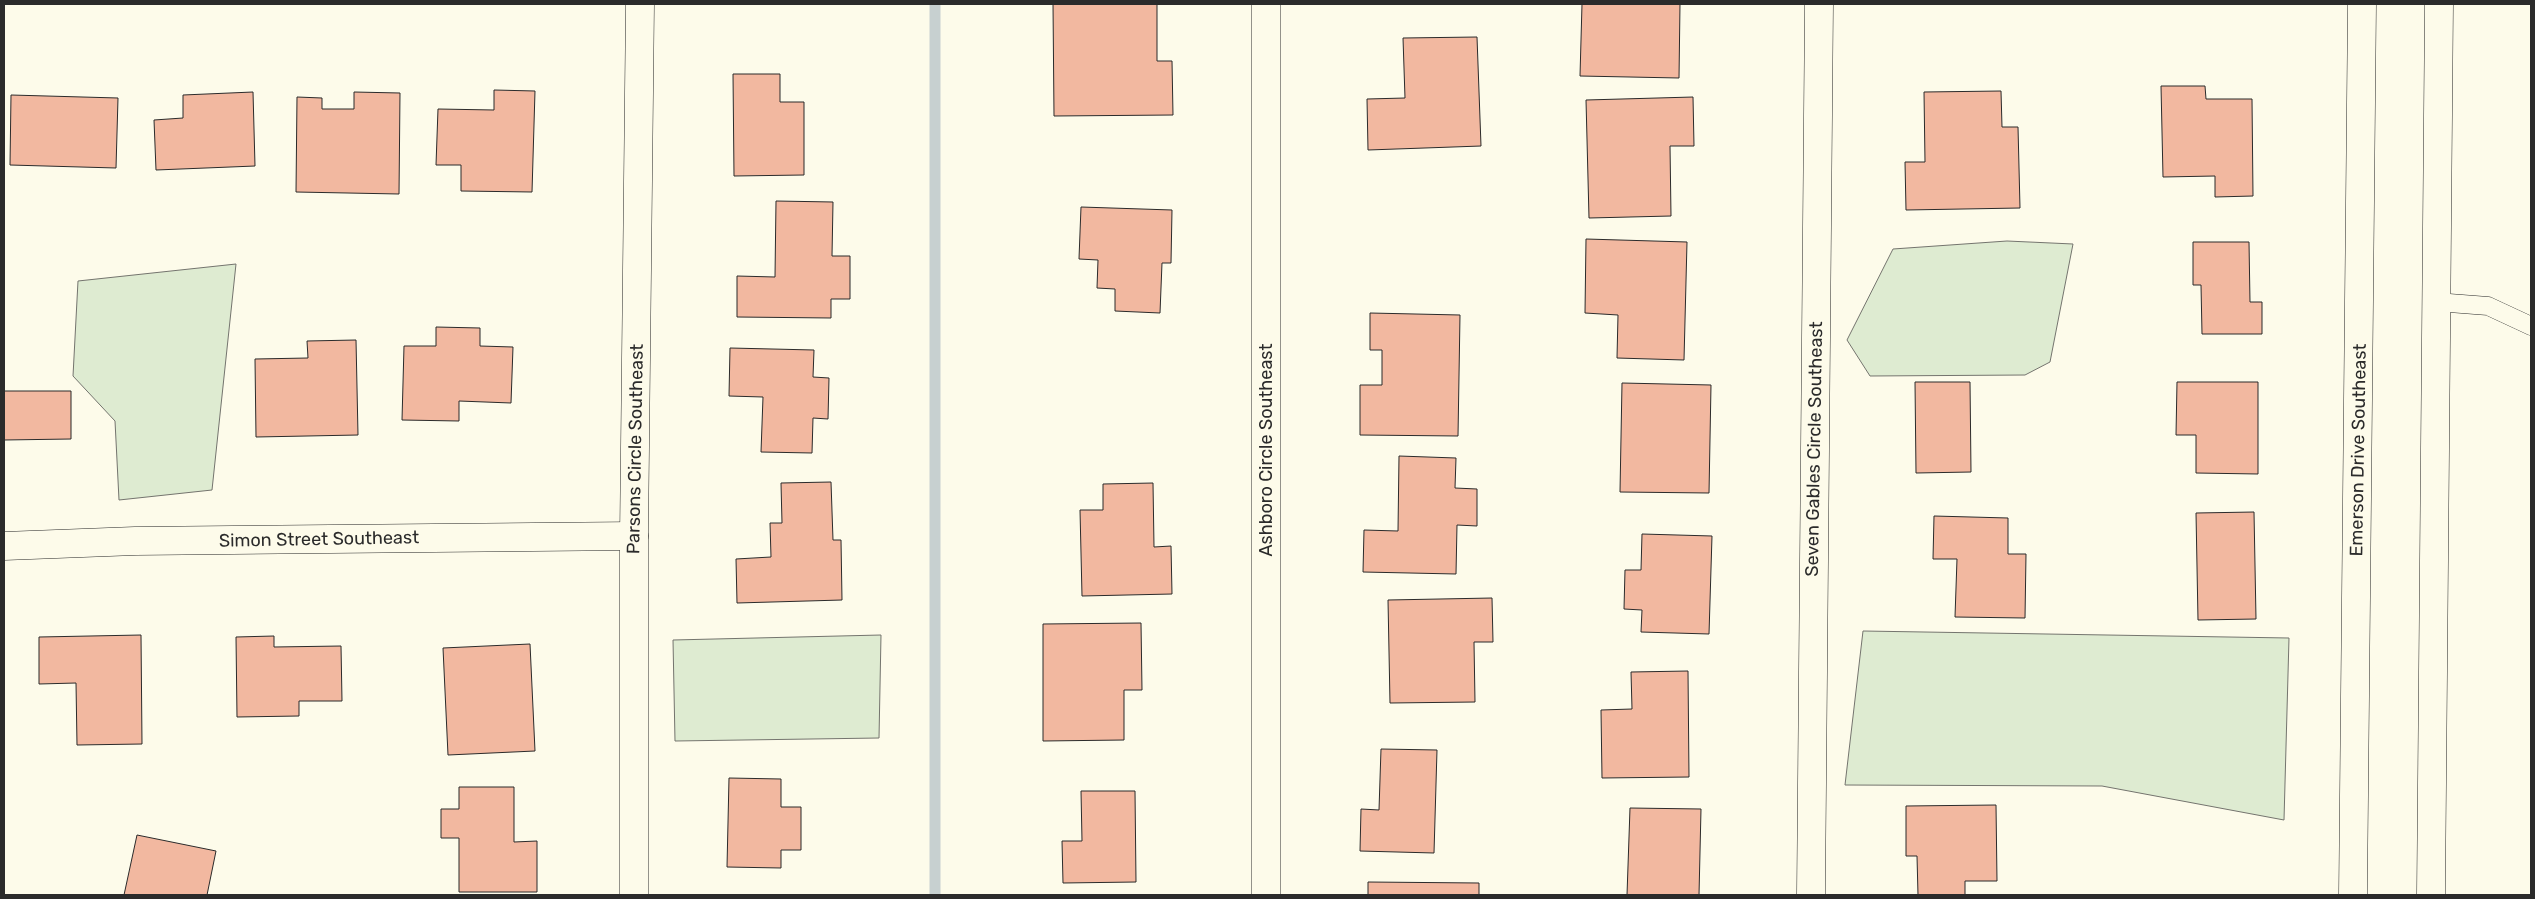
<svg xmlns="http://www.w3.org/2000/svg" width="2535" height="899" font-family="Rubik,sans-serif">
<style>
.green{fill:#deebd1;stroke:#74746e}
.lines{fill:none;stroke-linecap:round;stroke-linejoin:round}
.stream{stroke:#c7d0d0;stroke-width:11}
.building{fill:#f2b8a0;stroke:#2b2b2b}
.lane-casing{stroke:#2b2b2b;stroke-width:19}
.street-casing{stroke:#2b2b2b;stroke-width:29}
.secondary-casing{stroke:#2b2b2b;stroke-width:29}
.lane{stroke:#fdfbea;stroke-width:18}
.street{stroke:#fdfbea;stroke-width:28}
.secondary{stroke:#fdfbea;stroke-width:28}
.labels{text-anchor:middle;dominant-baseline:central;stroke-width:4;stroke-linejoin:round;paint-order:stroke}
.street-label{font-size:18px;fill:#2b2b2b;stroke:#fdfbea}
</style>
<rect width="100%" height="100%" fill="#fdfbea"/>
<g class="green">
<polygon points="2007,241 2073,244 2050,362 2025,375 1870,376 1847,340 1893,249"/>
<polygon points="236,264 212,490 119,500 115,421 73,376 78,281"/>
<polygon points="1863,631 2289,638 2284,820 2102,786 1845,785"/>
<polygon points="881,635 879,738 675,741 673,640"/>
</g>
<g class="lines">
<polyline class="stream" points="935,4 935,895"/>
</g>
<g class="building">
<polygon points="1053,4 1157,4 1157,61 1172,61 1173,115 1054,116"/>
<polygon points="1582,4 1680,4 1679,78 1580,76"/>
<polygon points="1477,37 1481,146 1368,150 1367,99 1405,98 1403,38"/>
<polygon points="733,74 780,74 780,102 804,102 804,175 734,176"/>
<polygon points="2161,86 2205,86 2206,99 2252,99 2253,196 2215,197 2215,176 2163,177"/>
<polygon points="494,90 535,91 532,192 461,191 461,165 436,165 438,109 494,110"/>
<polygon points="2001,91 2002,127 2018,127 2020,208 1906,210 1905,162 1925,162 1924,92"/>
<polygon points="253,92 255,166 156,170 154,120 183,118 183,95"/>
<polygon points="354,92 400,93 399,194 296,192 297,97 322,98 322,109 354,109"/>
<polygon points="11,95 118,98 116,168 10,165"/>
<polygon points="1693,97 1694,146 1670,146 1671,216 1589,218 1586,100"/>
<polygon points="776,201 833,202 832,256 850,256 850,299 831,299 831,318 737,317 737,276 775,277"/>
<polygon points="1081,207 1172,210 1171,263 1162,263 1160,313 1115,311 1115,289 1097,288 1098,260 1079,259"/>
<polygon points="1586,239 1687,242 1684,360 1617,358 1618,315 1585,313"/>
<polygon points="2193,242 2249,242 2250,302 2262,302 2262,334 2202,334 2201,285 2193,285"/>
<polygon points="1370,313 1460,315 1458,436 1360,435 1360,385 1382,385 1382,350 1370,350"/>
<polygon points="436,327 480,328 480,346 513,347 511,403 459,401 459,421 402,420 404,346 436,346"/>
<polygon points="356,340 358,435 256,437 255,359 308,358 307,341"/>
<polygon points="730,348 814,350 813,377 829,378 828,419 813,418 812,453 761,452 763,397 729,396"/>
<polygon points="1915,382 1970,382 1971,472 1916,473"/>
<polygon points="2177,382 2258,382 2258,474 2196,473 2196,435 2176,435"/>
<polygon points="1622,383 1711,385 1709,493 1620,492"/>
<polygon points="4,391 71,391 71,439 4,440"/>
<polygon points="1399,456 1456,458 1455,488 1477,489 1477,526 1457,525 1456,574 1363,572 1364,530 1398,531"/>
<polygon points="831,482 833,540 841,540 842,600 737,603 736,559 771,557 770,523 782,523 781,483"/>
<polygon points="1153,483 1154,547 1171,546 1172,594 1082,596 1080,510 1103,510 1103,484"/>
<polygon points="2254,512 2256,619 2198,620 2196,513"/>
<polygon points="1934,516 2008,518 2008,554 2026,554 2025,618 1955,617 1957,559 1933,559"/>
<polygon points="1642,534 1712,536 1709,634 1641,632 1642,610 1624,609 1625,570 1641,570"/>
<polygon points="1492,598 1493,642 1474,642 1475,702 1390,703 1388,600"/>
<polygon points="1141,623 1142,690 1124,690 1124,740 1043,741 1043,624"/>
<polygon points="141,635 142,744 77,745 76,683 39,684 39,637"/>
<polygon points="274,636 274,647 341,646 342,701 299,701 299,716 237,717 236,637"/>
<polygon points="530,644 535,751 448,755 443,648"/>
<polygon points="1688,671 1689,777 1602,778 1601,710 1632,709 1631,672"/>
<polygon points="1381,749 1437,750 1434,853 1360,851 1361,809 1379,810"/>
<polygon points="729,778 781,779 781,807 801,807 801,850 781,850 781,868 727,867"/>
<polygon points="459,787 514,787 514,842 537,841 537,892 459,892 459,838 441,838 441,809 459,809"/>
<polygon points="1081,791 1135,791 1136,882 1063,883 1062,841 1082,841"/>
<polygon points="1996,805 1997,881 1965,881 1965,895 1918,895 1917,856 1906,856 1906,806"/>
<polygon points="1630,808 1701,809 1699,895 1627,895"/>
<polygon points="137,835 216,851 207,895 124,895"/>
<polygon points="1368,882 1479,883 1479,895 1368,895"/>
</g>
<g class="lines">
<g class="lane-casing">
<polyline id="lane" points="2436,302 2488,306 2531,326"/>
</g>
<g class="street-casing">
<g id="street">
<polyline points="4,546 135,541 634,536"/>
<polyline points="634,895 634,536 640,4"/>
<polyline points="1266,895 1266,4"/>
<polyline points="1811,895 1819,4"/>
</g>
</g>
<g class="secondary-casing">
<g id="secondary">
<polyline points="2353,895 2362,4"/>
<polyline points="2431,895 2439,4"/>
</g>
</g>
<use href="#lane" class="lane"/>
<use href="#street" class="street"/>
<use href="#secondary" class="secondary"/>
</g>
<g class="labels">
<g class="street-label">
<text transform="translate(635 449) rotate(-89)">Parsons Circle Southeast</text>
<text transform="translate(1814 449) rotate(-89)">Seven Gables Circle Southeast</text>
<text transform="translate(1266 450) rotate(-90)">Ashboro Circle Southeast</text>
<text transform="translate(2358 450) rotate(-89)">Emerson Drive Southeast</text>
<text transform="translate(319 539) rotate(-1)">Simon Street Southeast</text>
</g>
</g>
<rect width="2535" height="899" fill="none" stroke="#2b2b2b" stroke-width="10"/>
</svg>
